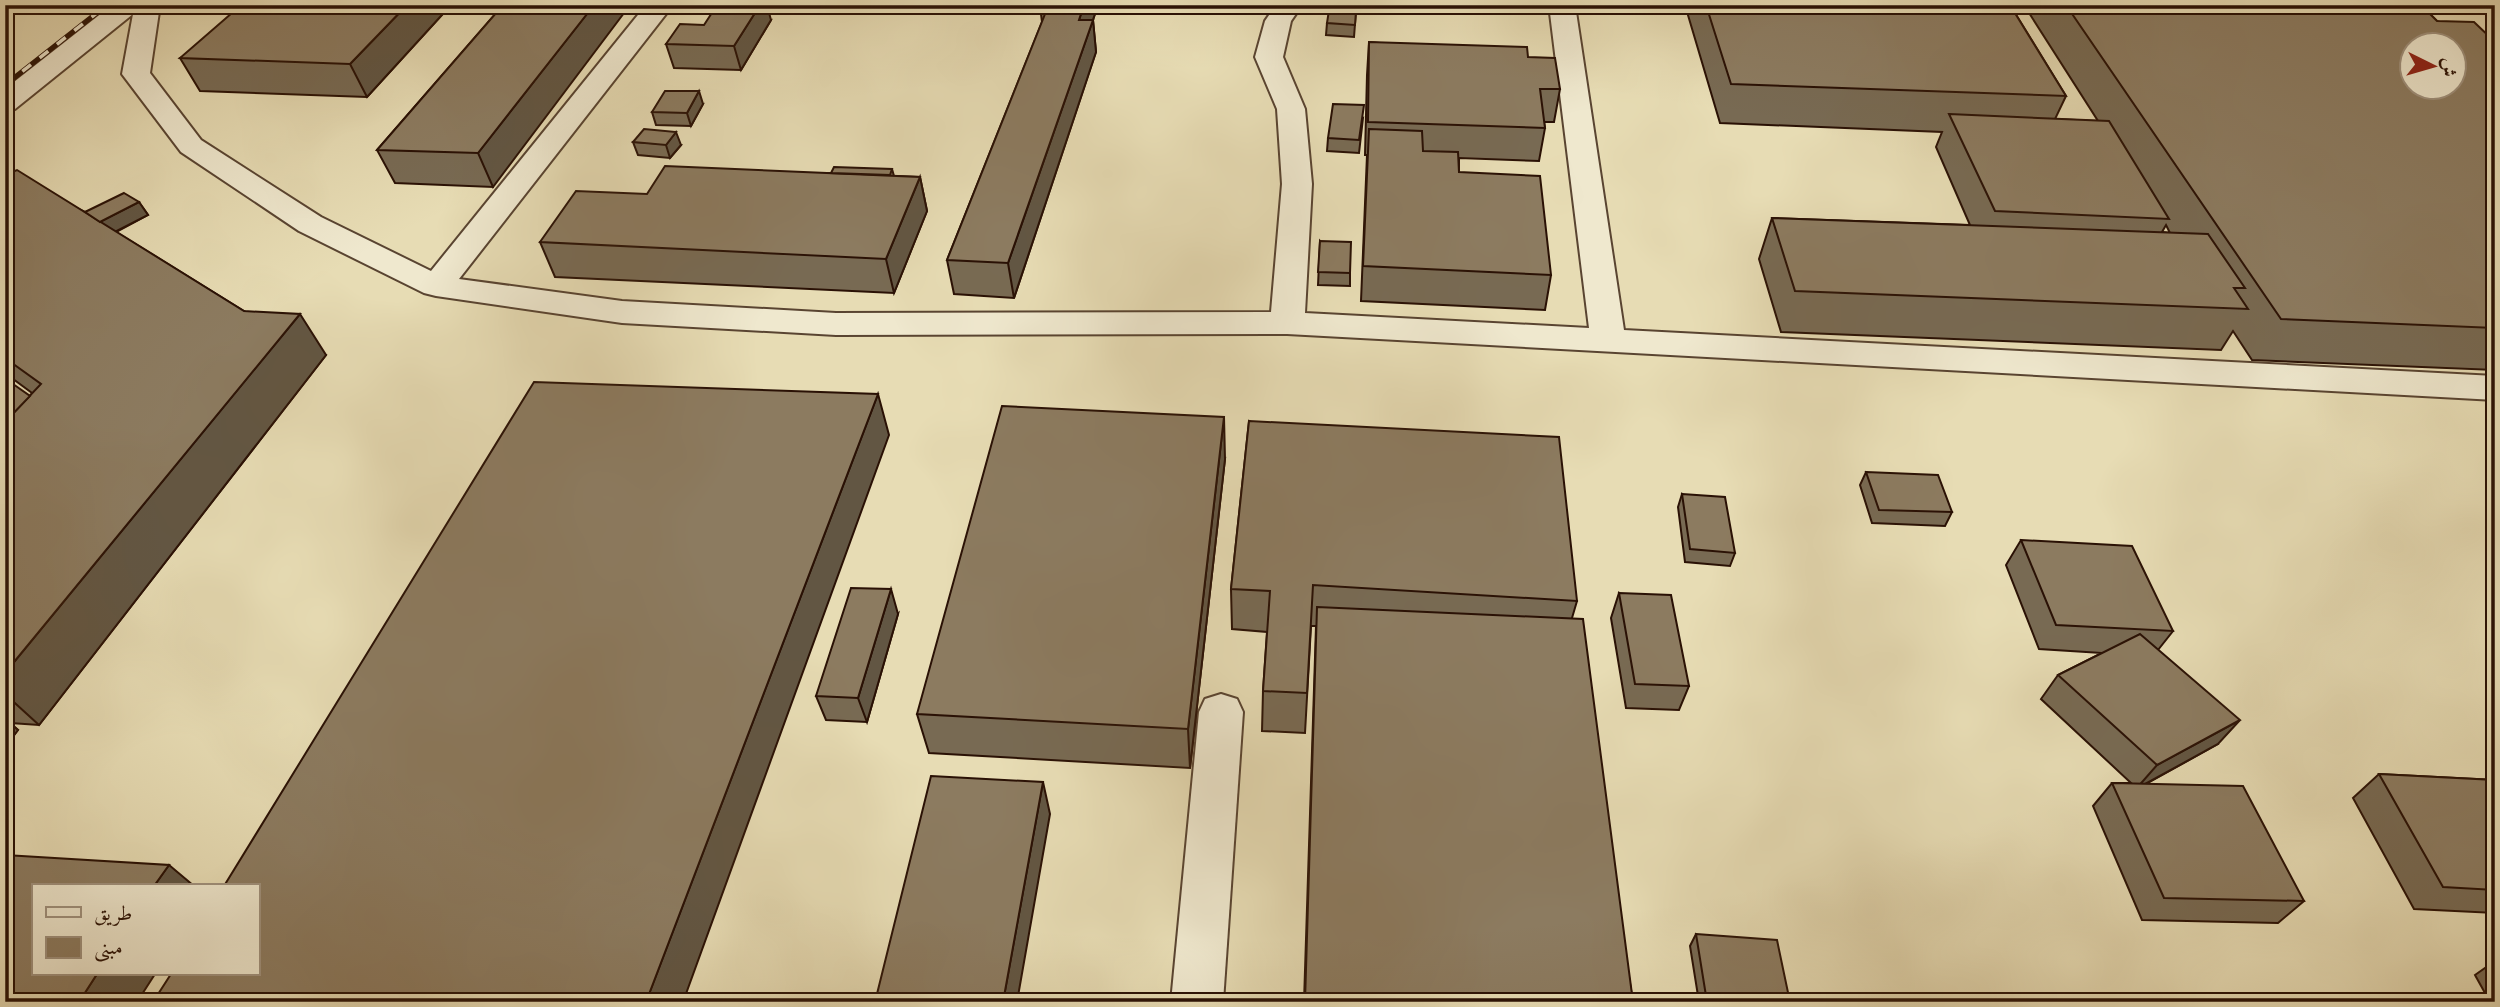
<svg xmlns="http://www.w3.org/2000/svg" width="2500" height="1007" font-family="'IM FELL DW Pica',Amiri,serif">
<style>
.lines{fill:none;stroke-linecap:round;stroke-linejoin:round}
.minor-casing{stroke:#594431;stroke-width:4}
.minor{fill:#efe8ce;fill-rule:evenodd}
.rail-casing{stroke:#2a1105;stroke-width:5}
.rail{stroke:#efe8ce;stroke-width:3.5;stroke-dasharray:11;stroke-linecap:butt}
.wall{fill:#786a53;stroke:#2a1105;stroke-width:2;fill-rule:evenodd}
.shaded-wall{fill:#625643;stroke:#2a1105;stroke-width:2}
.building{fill:#8c7b60;stroke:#2a1105;stroke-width:2;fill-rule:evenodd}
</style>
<rect width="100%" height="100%" fill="#e7dcb4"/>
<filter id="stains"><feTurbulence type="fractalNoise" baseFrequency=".00286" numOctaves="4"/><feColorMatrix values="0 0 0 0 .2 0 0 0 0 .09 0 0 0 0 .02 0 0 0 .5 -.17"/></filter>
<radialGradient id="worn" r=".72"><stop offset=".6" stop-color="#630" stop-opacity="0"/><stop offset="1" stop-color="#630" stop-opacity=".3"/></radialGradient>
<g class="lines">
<g class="minor-casing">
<g id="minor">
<polygon points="112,5 160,5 150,73 201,140 321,217 431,271 646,5 673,5 459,279 622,301 836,313 1271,312 1282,184 1277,109 1255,57 1265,21 1276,5 1302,5 1291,21 1283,57 1305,109 1312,184 1305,313 1589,328 1549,5 1575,5 1624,330 2495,376 2495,400 1287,334 836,335 622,323 436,296 424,293 299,231 181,152 122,74 133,14 15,109 5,111 5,89"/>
<polygon points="1221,694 1237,699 1243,712 1223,1002 1171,1002 1199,712 1205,699"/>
</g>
</g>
<use href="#minor" class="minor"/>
<g class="rail-casing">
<polyline id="rail" points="5,85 107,5"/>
</g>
<use href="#rail" class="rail"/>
</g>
<g class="wall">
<polygon points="451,5 367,97 200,91 180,58 314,8"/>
<polygon points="503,5 493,187 395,183 377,150"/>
<polygon points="917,5 985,5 984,8"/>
<polygon points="1044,5 1098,5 1093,20 1096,52 1014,298 954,294 947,260 1042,22 1041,14"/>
<polygon points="1416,5 1466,5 1466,7"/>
<path d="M1685 5H2010L2066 96 2055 119 2098 121 2024 5H2421L2437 21 2495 42V370L2252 360 2233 331 2221 350 1781 332 1759 259 1772 218 1970 225 1936 147 1942 132 1720 123ZM2166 225 2170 233 2162 232Z"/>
<polygon points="1356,11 1354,37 1326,35 1327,23"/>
<polygon points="771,20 741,70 674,68 666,44 704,25"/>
<polygon points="1369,42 1528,57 1560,89 1554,122 1544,122 1545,128 1539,161 1459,158 1459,172 1551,275 1545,310 1361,301 1367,155 1365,155 1367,75"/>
<polygon points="703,104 691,126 656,125 652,112"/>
<polygon points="1363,118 1359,153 1327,151 1328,138"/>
<polygon points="633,142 681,145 670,158 638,155"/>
<polygon points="892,169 894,176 920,177 927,211 894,293 555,277 540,242 647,194 831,173"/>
<polygon points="5,175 85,212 139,202 148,215 116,232 244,311 326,355 39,725 10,723 18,730 5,747 5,388 30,396 32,393 5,373"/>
<polygon points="1320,241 1350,273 1350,286 1318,285"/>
<polygon points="1249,421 1577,601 1572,618 1633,1002 1304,1002 1316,626 1311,626 1305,733 1262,731 1263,691 1267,632 1232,629 1231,589"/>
<polygon points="1225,459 1190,768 929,753 917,714"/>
<polygon points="1866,472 1952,512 1945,526 1872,523 1860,485"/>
<polygon points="1682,494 1735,553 1730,566 1685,562 1678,507"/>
<polygon points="2021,540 2173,631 2158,650 2218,744 2146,784 2304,901 2278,923 2142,920 2093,806 2112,783 2131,783 2041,699 2058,675 2102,653 2039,649 2006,565"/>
<polygon points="1619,593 1689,686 1679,710 1626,708 1611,618"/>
<polygon points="898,614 867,722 826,720 816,696"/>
<polygon points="2379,774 2495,780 2495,913 2414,909 2353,798"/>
<polygon points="1696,934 1790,1002 1699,1002 1690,946"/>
<polygon points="2495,961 2495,1002 2490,1002 2475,975"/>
</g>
<g class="shaded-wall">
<polygon points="407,5 451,5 367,97 350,64"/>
<polygon points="594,5 630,5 493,187 478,153"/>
<polygon points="760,5 767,5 771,20 741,70 734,46"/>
<polygon points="1084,5 1098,5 1082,52 1079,20"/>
<polygon points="1093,20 1096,52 1014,298 1008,263"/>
<polygon points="699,91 703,104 691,126 687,113"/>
<polygon points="676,132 681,145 670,158 666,145"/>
<polygon points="920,177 927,211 894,293 886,259"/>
<polygon points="139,202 148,215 105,237 95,224"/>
<polygon points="300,314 326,355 39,725 5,694 5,673"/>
<polygon points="878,394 889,435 683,1002 646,1002"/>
<polygon points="1224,417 1225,459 1190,768 1188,729"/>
<polygon points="891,589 898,614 867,722 858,698"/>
<polygon points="5,719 18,730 5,747"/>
<polygon points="2240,720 2218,744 2136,789 2157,765"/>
<polygon points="1043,782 1050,814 1017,1002 1003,1002"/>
<polygon points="169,865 194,886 154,886"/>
<polygon points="97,974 155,974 137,1002 79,1002"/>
</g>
<g class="building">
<polygon points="317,5 407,5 350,64 180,58 240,6 314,8"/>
<polygon points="503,5 594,5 478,153 377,150"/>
<polygon points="717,5 760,5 734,46 666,44 680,24 704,25"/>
<polygon points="1044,5 1084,5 1079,20 1093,20 1008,263 947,260 1045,14 1041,14"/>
<polygon points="1706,5 2010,5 2066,96 1731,84"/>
<path d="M2066 5H2421L2437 21 2474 22 2495 42V328L2281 319ZM2412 46H2454V88H2412Z"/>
<polygon points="1329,10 1356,11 1355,25 1327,23"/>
<polygon points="1369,42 1527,47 1528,57 1555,58 1560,89 1540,89 1545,128 1368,122"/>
<polygon points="665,91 699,91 687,113 652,112"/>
<polygon points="1333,104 1364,105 1359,140 1328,138"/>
<polygon points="1949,114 2109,121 2169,219 1995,211"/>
<polygon points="644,129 676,132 666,145 633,142"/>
<polygon points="1369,129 1422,131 1423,151 1458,152 1459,172 1540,176 1551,275 1363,266"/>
<polygon points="665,166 920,177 886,259 540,242 576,191 647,194"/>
<polygon points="834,167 892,169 890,175 831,173"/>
<polygon points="17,170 244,311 300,314 5,673 5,422 41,384 5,358 5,175"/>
<polygon points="124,193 139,202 100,222 85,212"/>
<polygon points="1772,218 2208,234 2245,288 2234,288 2248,309 1795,291"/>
<polygon points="1320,241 1351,242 1350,273 1318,272"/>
<polygon points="534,382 878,394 646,1002 153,1002 171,974 257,974 257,886 224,886"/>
<polygon points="13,384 30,396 5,422 5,388"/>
<polygon points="1002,406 1224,417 1188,729 917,714"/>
<polygon points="1249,421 1559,437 1577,601 1313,585 1307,693 1263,691 1270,591 1231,589"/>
<polygon points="1866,472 1938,475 1952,512 1879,510"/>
<polygon points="1682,494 1725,497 1735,553 1690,549"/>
<polygon points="2021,540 2132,546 2173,631 2056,625"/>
<polygon points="851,588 891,589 858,698 816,696"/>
<polygon points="1619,593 1671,595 1689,686 1635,684"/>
<polygon points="1317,607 1583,619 1633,1002 1305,1002"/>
<polygon points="2140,634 2240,720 2157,765 2058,675"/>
<polygon points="2379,774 2495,780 2495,890 2443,887"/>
<polygon points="931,776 1043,782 1003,1002 875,1002"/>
<polygon points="2112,783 2243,786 2304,901 2164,898"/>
<polygon points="5,855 169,865 154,886 33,886 33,974 97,974 79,1002 5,1002"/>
<polygon points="1696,934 1777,940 1790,1002 1707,1002"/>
</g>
<rect width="2500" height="1007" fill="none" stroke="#e7dcb4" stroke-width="28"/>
<rect x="7" y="7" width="2486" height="993" fill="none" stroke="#2a1105" stroke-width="3.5"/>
<rect x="14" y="14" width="2472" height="979" fill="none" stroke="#2a1105" stroke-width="2"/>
<rect x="32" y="884" width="228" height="91" fill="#efe8ce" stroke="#a0927e" stroke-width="2"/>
<rect x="46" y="907" width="35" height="10" fill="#efe8ce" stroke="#a0927e" stroke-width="2"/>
<text x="94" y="920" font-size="21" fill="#2a1105">طريق</text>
<rect x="46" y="937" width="35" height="21" fill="#8c7b60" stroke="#a0927e" stroke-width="2"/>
<text x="94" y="954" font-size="21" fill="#2a1105">مبنى</text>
<g transform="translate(2433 66) rotate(95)"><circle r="33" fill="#efe8ce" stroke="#a0927e" stroke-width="2"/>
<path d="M0-5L12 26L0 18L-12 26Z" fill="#8f2418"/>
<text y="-10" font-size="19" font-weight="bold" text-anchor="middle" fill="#2a1105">ش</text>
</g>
<rect width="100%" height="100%" filter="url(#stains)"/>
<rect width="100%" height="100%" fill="url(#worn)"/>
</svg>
